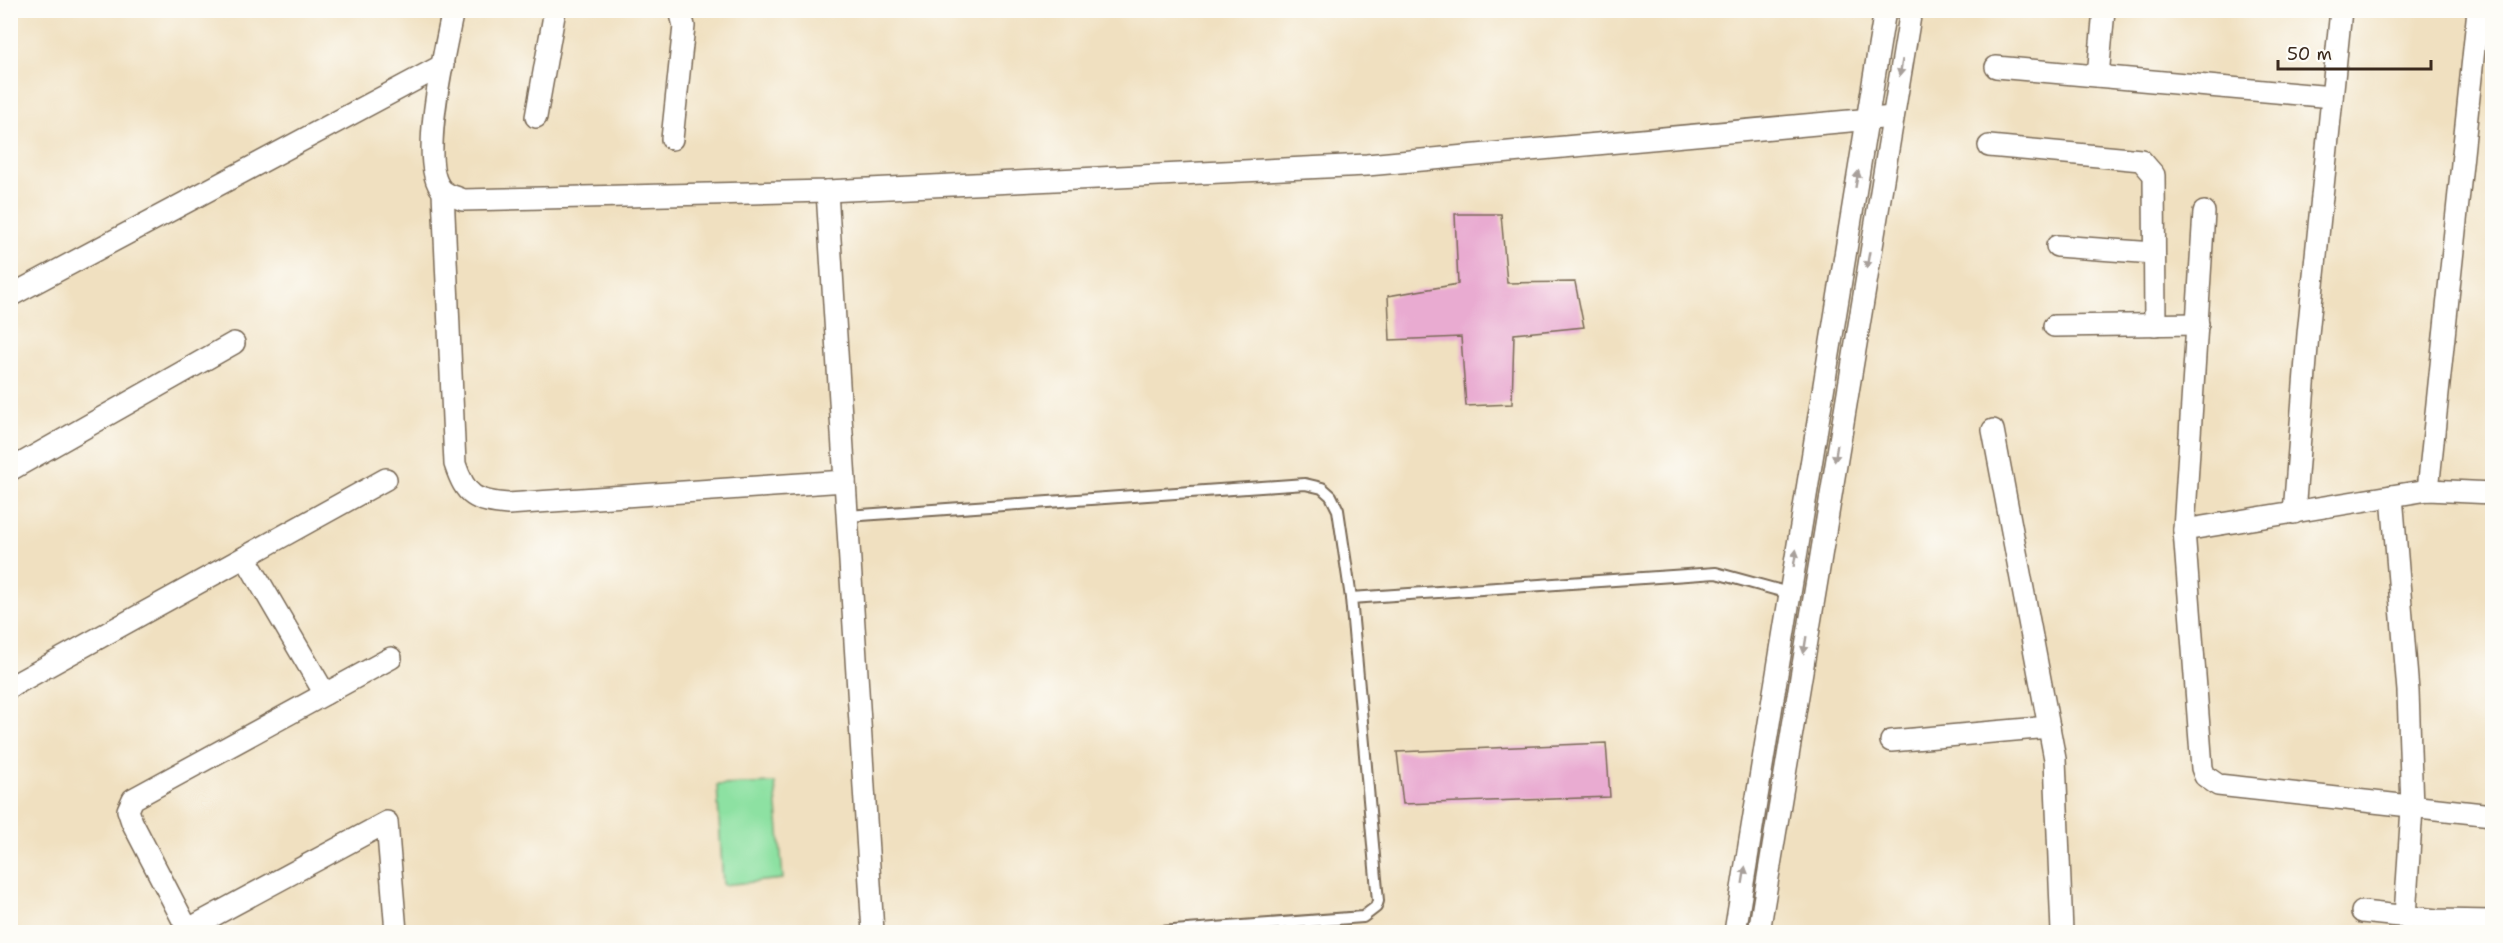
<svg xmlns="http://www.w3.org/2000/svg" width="2503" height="943" font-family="'Shantell Sans',sans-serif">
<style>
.green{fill:#8de1a2;stroke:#648660;stroke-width:1.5}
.building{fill:#e9abd1}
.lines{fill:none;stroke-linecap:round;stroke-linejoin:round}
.lane-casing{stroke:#7a6a57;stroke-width:14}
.street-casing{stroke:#7a6a57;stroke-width:24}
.lane{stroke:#fff;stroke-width:10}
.street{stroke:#fff;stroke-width:21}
.oneway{fill:#a79f9a}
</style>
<rect width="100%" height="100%" fill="#fdfcf7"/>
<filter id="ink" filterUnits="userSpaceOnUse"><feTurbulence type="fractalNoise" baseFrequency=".0167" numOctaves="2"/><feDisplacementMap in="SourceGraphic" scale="12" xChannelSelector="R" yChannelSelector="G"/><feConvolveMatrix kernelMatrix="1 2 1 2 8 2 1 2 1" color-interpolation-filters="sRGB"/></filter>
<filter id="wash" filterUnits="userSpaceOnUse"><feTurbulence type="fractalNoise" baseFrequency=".008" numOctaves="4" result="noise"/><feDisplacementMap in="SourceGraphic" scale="24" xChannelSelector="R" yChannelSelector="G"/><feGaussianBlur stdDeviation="1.35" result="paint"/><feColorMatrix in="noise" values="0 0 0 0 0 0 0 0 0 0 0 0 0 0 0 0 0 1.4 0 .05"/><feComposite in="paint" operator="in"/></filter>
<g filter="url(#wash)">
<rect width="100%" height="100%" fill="#f0e0c0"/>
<polygon class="green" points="775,783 783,879 723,885 717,785"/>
<g id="blocks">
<g class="building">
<polygon points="1455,214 1501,214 1507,283 1575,282 1584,327 1514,334 1512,404 1466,406 1461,337 1390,340 1388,296 1458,284"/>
<polygon points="1606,743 1610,797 1403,804 1397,752"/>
</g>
</g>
</g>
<g filter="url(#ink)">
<use href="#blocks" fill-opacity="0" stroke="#7a6a57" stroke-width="1.5"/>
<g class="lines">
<g class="lane-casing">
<g id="lane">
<polyline points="847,516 1305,484 1322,488 1331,496 1338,510 1351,598 1378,901 1376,907 1363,917 1160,932"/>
<polyline points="1351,598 1716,573 1789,593"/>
</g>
</g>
<g class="street-casing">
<g id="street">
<path d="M453 10C446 46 417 164 442 190 447 195 457 197 463 200L827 191 1367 165 1893 117"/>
<polyline points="1996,67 2332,97"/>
<polyline points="2098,76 2104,10"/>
<polyline points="536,117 555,10"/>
<polyline points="672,139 684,26 680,10"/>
<polyline points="1989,146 2141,160 2154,175 2155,325"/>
<polyline points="827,191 873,932"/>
<path d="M443 192 455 464C466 497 475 501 508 504L845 481"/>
<polyline points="2204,212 2184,530 2202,768 2205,776 2218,785 2492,815"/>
<polyline points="2057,246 2154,253"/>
<polyline points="10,296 443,65"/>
<polyline points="2054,326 2198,324"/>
<polyline points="1993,430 2055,759 2062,932"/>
<polyline points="10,470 234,343"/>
<polyline points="2428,490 2478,10"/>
<polyline points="2392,496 2408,691 2412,808 2405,916"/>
<polyline points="2294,513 2308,334 2341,10"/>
<polyline points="2184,530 2428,490 2492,493"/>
<polyline points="245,557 325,694"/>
<polyline points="10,687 386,479"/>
<polyline points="1891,741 2049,727"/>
<polyline points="2362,912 2437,920 2492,921"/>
<polyline points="183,932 387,822 396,932"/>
<polyline points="189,932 132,822 128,810 133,799 391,658"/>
<polyline points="1735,932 1885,10"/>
<polyline points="1759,932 1911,10"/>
</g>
</g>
<use href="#lane" class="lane"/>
<use href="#street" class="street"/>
</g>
<defs><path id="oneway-solid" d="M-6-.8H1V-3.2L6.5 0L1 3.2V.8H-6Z" transform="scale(1.5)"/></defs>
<g class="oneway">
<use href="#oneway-solid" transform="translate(1901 68) rotate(100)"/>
<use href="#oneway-solid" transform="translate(1857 179) rotate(-80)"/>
<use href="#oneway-solid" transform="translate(1868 260) rotate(100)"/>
<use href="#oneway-solid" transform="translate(1836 453) rotate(99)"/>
<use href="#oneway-solid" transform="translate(1795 558) rotate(-81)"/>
<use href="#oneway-solid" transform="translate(1805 645) rotate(99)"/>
<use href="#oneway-solid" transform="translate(1744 875) rotate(-81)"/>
</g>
</g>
<rect width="2503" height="943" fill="none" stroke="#fdfcf7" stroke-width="36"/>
<path d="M2278 60v9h153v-9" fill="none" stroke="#3b2a1e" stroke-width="3"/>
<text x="2287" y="60" font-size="18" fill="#3b2a1e" stroke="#fdfcf7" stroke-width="4.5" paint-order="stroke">50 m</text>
</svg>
